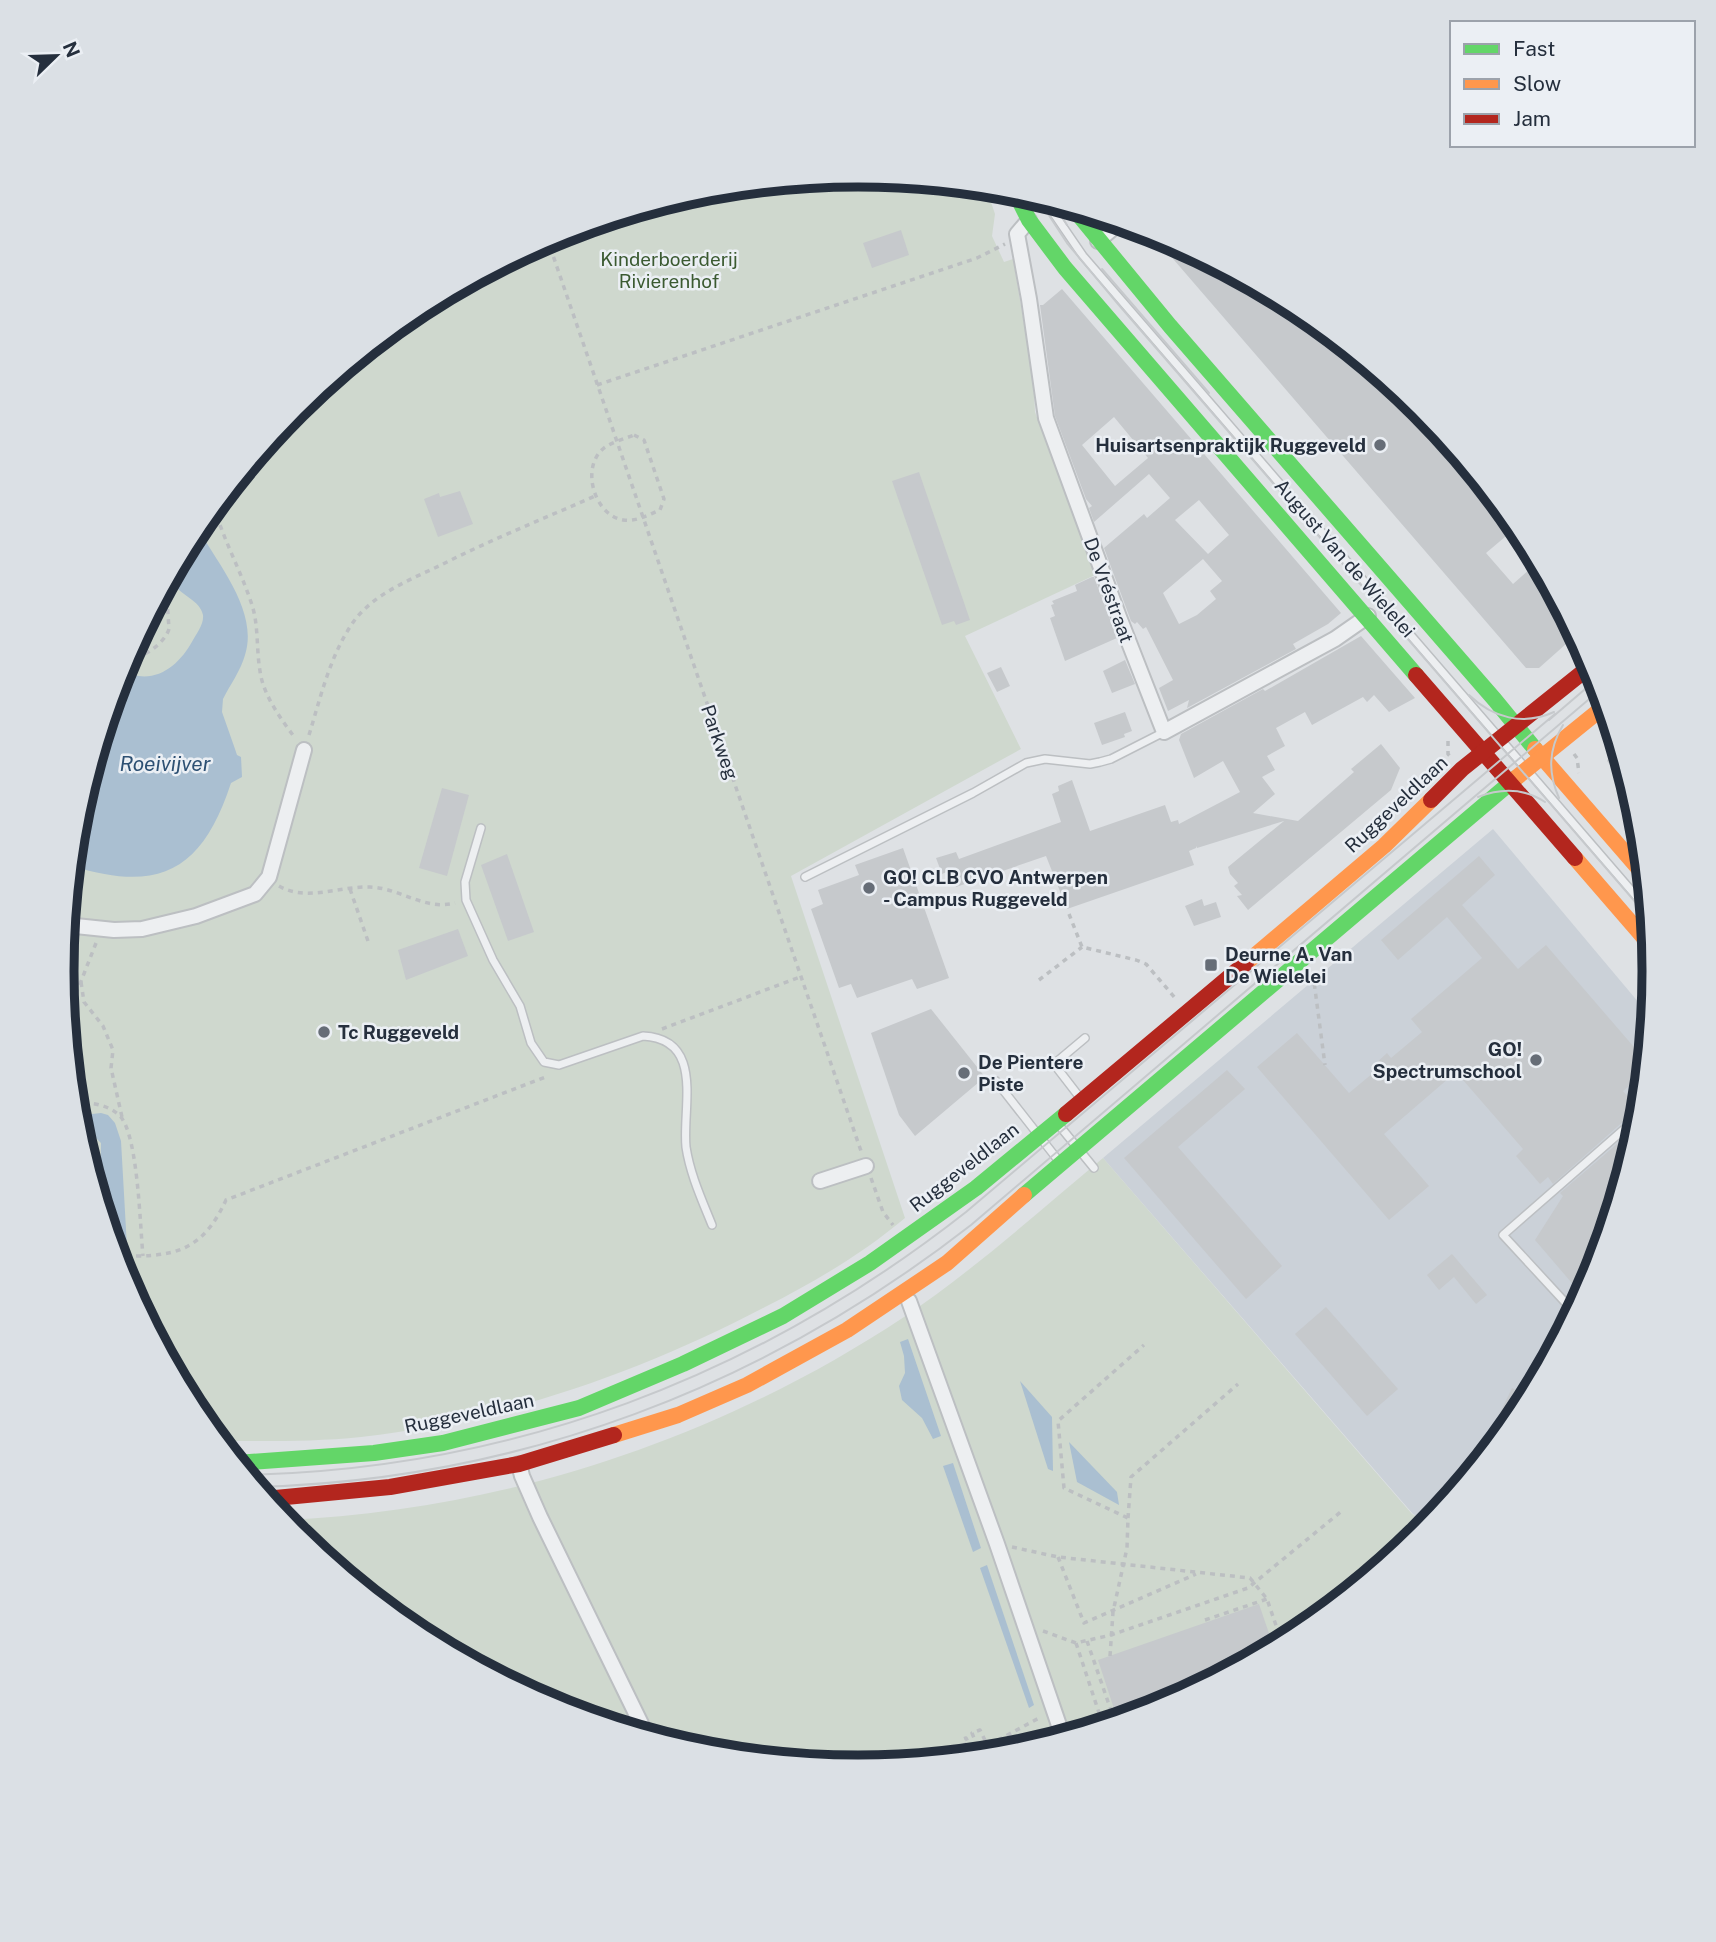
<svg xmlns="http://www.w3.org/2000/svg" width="1716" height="1942" font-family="'Public Sans',sans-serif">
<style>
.built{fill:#cbd1d8}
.green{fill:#cfd8ce}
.water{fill:#aabfd1}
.building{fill:#c6c9cc;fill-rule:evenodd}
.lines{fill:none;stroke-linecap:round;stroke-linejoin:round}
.lane-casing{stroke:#bcbfc2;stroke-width:10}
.street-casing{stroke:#bcbfc2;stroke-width:18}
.path{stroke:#bcbfc2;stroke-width:3.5;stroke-dasharray:5 5;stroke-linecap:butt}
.lane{stroke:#edeff1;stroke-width:7}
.street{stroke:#edeff1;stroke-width:14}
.fast{stroke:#63d668;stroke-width:16}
.slow{stroke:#ff974d;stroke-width:16}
.jam{stroke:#b3261e;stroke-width:16}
.tram{stroke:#c6c9cc;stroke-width:2}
.poi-dot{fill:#666d77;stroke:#ebeff4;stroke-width:2.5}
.labels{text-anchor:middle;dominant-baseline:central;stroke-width:5;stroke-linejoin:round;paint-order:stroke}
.park-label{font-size:19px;fill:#3b5a31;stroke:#ebeff4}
.poi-label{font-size:19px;font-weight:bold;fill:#252f3d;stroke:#ebeff4;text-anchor:start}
.street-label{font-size:19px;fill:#252f3d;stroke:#ebeff4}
.water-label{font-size:21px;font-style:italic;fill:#2d5073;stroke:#ebeff4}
.rim{fill:none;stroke:#252f3d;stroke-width:9}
</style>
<rect width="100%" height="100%" fill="#dee1e4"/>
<polygon class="built" points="1493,829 1650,1016 1644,1082 1624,1119 1639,1129 1594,1276 1520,1414 1430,1523 1413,1514 1103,1158"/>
<g class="green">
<path d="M858 174 986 187 995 214 992 236 1004 262 1013 259 1033 376 1035 412 1095 575 965 636 1021 749 791 876 905 1218C862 1254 816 1281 767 1306 642 1372 502 1421 361 1437 314 1442 265 1441 218 1441L195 1413 122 1276 76 1126 61 971 77 815 122 666 196 528 295 407 416 308 553 235 703 189Z"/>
<path d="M1103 1158 1412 1514 1430 1523 1421 1535 1300 1634 1163 1707 1013 1753 858 1768 702 1752 553 1707 415 1633 294 1534 283 1520C503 1511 720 1439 904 1317 974 1270 1038 1212 1103 1158Z"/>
</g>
<g class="water">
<path d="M197 527C217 563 259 611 245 655 241 670 230 685 223 699L222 712 235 749 237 755 241 757 242 777 231 783C202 871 160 893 72 866L77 815 121 670C152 687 178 668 193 640 197 633 204 624 203 615 200 600 180 595 173 583L188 570 187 564 179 559Z"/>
<polygon points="101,1113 108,1115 115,1123 121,1141 127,1247 126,1284 100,1204 101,1143 96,1138 80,1139 75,1116"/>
<polygon points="908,1339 941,1436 933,1439 922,1418 902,1400 899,1386 905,1373 904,1356 900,1342"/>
<polygon points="1020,1381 1052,1417 1053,1471 1048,1469"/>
<polygon points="1069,1442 1117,1492 1119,1505 1077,1482"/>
<polygon points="953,1463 981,1548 973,1552 943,1466"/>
<polygon points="987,1565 1034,1705 1029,1708 980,1568"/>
</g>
<g class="building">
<polygon points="901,230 909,255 872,268 863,243"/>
<polygon points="1149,231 1163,235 1301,309 1422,408 1434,423 1428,428 1460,465 1465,461 1518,526 1486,553 1513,584 1538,562 1576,633 1575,636 1539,668 1526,668"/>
<path d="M1062 289 1341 613 1328 624 1293 644 1296 649 1187 708 1189 700 1168 711 1159 688 1173 680 1146 627 1143 629 1137 622 1135 624 1131 621 1104 548 1144 514 1147 518 1170 498 1149 474 1094 522 1089 508 1092 506 1086 499 1055 416 1040 305H1043ZM1114 417 1148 458 1115 486 1082 445ZM1199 500 1229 535 1208 554 1175 520ZM1203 559 1222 581 1210 591 1216 599 1197 615 1179 624 1163 593Z"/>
<polygon points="919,472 970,620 956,625 954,621 942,625 892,481"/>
<polygon points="460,491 473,524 438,537 424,499 439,493 440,497"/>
<polygon points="1092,577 1094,577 1117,638 1065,661 1050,618 1055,616 1051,605 1054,604 1052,601 1077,591 1075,585"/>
<polygon points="1361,636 1415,698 1389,712 1374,695 1367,702 1363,697 1312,725 1305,712 1276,728 1285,746 1267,756 1275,770 1262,777 1275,794 1253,813 1298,821 1354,772 1351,769 1381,744 1400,768 1391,790 1248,910 1237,896 1242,895 1234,886 1238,883 1230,874 1228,867 1284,821 1197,848 1196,846 1196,848 1189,851 1194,865 1067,909 1046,856 956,887 949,871 942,874 936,858 956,852 959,859 1061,822 1052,794 1059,791 1058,786 1072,780 1090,831 1165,805 1171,822 1178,820 1179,824 1240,792 1223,761 1194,778 1179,740 1181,734 1263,689 1265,691"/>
<polygon points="1125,660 1135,684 1112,693 1103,671"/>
<polygon points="1001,667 1010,686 997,692 987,673"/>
<polygon points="1125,712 1132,731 1124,734 1125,737 1102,745 1094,723"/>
<polygon points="1617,741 1632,791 1607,761"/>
<polygon points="442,788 469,795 447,876 419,868"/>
<polygon points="903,848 949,978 917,989 912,979 857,998 851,984 839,988 811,909 823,904 818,890 859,875 855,865"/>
<polygon points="507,854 534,932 508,941 481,865"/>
<polygon points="1479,856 1495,875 1462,905 1518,969 1546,945 1646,1061 1645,1073 1623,1091 1641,1112 1626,1119 1553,1184 1548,1177 1540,1184 1516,1156 1523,1149 1456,1072 1384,1134 1429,1186 1389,1220 1257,1067 1297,1033 1349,1093 1379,1068 1375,1064 1387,1053 1391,1058 1422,1032 1411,1019 1482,958 1447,917 1398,960 1381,940"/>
<polygon points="1202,899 1204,906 1216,902 1221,917 1194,926 1185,906"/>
<polygon points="458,929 468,956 406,980 398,950"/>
<polygon points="931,1009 985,1077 915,1136 899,1115 871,1033"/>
<polygon points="1227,1070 1245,1089 1178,1147 1282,1266 1246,1299 1124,1158"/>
<polygon points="1639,1125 1594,1276 1583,1296 1535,1240 1563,1196 1560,1193"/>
<polygon points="1452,1254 1487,1295 1476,1304 1454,1277 1439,1290 1427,1275"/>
<polygon points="1326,1307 1398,1389 1367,1416 1295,1334"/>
<polygon points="1512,1388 1529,1397 1520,1414 1483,1459 1479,1456"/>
<polygon points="1259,1604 1274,1648 1163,1707 1118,1721 1098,1660"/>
</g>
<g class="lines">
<g class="lane-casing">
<g id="lane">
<polyline points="1044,199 1083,256 1649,911"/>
<path d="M481 828 465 882 466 900 493 960 520 1006 531 1043 544 1062 559 1065 643 1036C705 1039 682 1107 686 1147 690 1174 702 1200 712 1225"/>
<polyline points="805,877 973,793 1026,763 1045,759 1090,764 1100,762 1111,759 1164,732"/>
<polyline points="996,1081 1058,1160"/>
<polyline points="1081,1099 1054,1064 1085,1038"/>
<polyline points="1058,1124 1094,1168"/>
<polyline points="1575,1313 1503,1235 1630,1124 1640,1118"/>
</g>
</g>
<g class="street-casing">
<g id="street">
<polyline points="1029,220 1017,234 1029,299 1046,418 1119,617 1164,732 1335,639 1368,616"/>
<polyline points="1098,241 1120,222"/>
<polyline points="66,925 114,930 142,929 196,916 255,894 269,877 304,750"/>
<polyline points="820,1181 866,1166"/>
<polyline points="909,1301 997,1544 1063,1737"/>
<polyline points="519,1464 522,1476 540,1517 647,1736"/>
</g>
</g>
<g class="path">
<polyline points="547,238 861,1151"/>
<polyline points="597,385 977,258 1005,244"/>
<path d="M634 435 644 440 664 499 660 510C648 515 636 522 623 520 594 515 580 467 604 448 612 442 624 439 634 435Z"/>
<path d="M214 506C223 539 240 569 251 602 259 624 256 648 260 671 263 695 281 719 295 738"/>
<path d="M126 658C141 661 165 643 169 629L166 584"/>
<path d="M309 735C321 696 330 655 354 621 374 594 409 580 439 566 490 540 543 519 595 496"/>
<polyline points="1448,741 1448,754 1451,757"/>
<polyline points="1574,754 1577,758 1579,773"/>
<path d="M279 886C306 902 340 886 370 887 400 888 425 911 455 903"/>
<polyline points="350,889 369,944"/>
<polyline points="1069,914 1082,947 1136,960 1146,964 1176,999"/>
<polyline points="1313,974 1325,1065"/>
<polyline points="1039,980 1082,947"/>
<polyline points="81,982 84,1002 103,1026 113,1050 111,1068 122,1117"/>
<polyline points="65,1011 78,989 96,943"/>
<polyline points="662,1029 800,977"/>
<path d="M74 1101C90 1103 108 1104 120 1116 138 1135 140 1226 143 1256"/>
<polyline points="871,1178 883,1212 893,1225"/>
<path d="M116 1256C172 1257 201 1254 226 1200L548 1076"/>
<polyline points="1128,1518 1131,1477 1238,1384"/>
<polyline points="1012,1547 1058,1557 1250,1578 1267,1599 1282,1643"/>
<polyline points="1058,1557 1084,1623 1196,1574"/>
<polyline points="1205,1620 1267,1599"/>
<polyline points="1043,1631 1076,1643 1111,1635 1248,1588 1343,1510"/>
<polyline points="1087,1641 1115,1722"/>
<polyline points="1076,1643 1103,1725"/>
<polyline points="1110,1656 1113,1612 1127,1548 1128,1518 1064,1488 1058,1421 1144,1345"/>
<polyline points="989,1745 1039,1718"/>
<polyline points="981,1756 972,1733 980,1730 992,1755"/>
<polyline points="969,1757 963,1739 966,1738 975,1756"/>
<polyline points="956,1758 951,1748 955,1746 960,1758"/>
</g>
<use href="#lane" class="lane"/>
<use href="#street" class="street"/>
<g class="fast">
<polyline points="1014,190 1029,220 1065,268 1416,675"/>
<polyline points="1073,208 1170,326 1495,700 1535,749"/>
<polyline points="1024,1195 1516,778"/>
<polyline points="236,1463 374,1453 443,1443 579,1408 683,1364 783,1316 870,1263 976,1188 1066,1114"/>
</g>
<g class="slow">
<polyline points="1535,749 1646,877"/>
<polyline points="1516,778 1606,705"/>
<polyline points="1575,858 1652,947"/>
<polyline points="1246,963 1384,846 1431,800"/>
<polyline points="614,1435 678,1415 747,1385 847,1330 947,1263 1024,1195"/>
</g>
<g class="jam">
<polyline points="1416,675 1575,858"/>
<polyline points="1431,800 1462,769 1593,664"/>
<polyline points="1066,1114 1246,963"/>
<polyline points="265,1499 390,1487 519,1464 614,1435"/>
</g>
<g class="tram">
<polyline points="1037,197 1067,243 1118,304 1650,919"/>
<polyline points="1052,201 1067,225"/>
<polyline points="1102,269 1209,393"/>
<path d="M1469 695C1493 718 1523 726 1554 712"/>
<polyline points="1549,720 1598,678"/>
<path d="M1478 797C1501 788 1524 788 1545 802"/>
<path d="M1559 798C1548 773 1548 750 1563 725"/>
<path d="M246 1475C513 1469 756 1377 966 1212L1555 714"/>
<path d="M256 1487C520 1480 763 1387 971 1225L1601 689"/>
</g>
</g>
<g class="poi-dot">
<circle cx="1380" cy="445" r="7"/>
<circle cx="869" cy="888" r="7"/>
<rect x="1204" y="958" width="14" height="14" rx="3.5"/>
<circle cx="324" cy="1032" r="7"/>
<circle cx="1536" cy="1060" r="7"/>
<circle cx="964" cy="1073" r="7"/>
</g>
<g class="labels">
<g class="park-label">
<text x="669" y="259">Kinderboerderij<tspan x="669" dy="22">Rivierenhof</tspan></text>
</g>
<g class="poi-label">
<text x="1366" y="445" text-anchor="end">Huisartsenpraktijk Ruggeveld</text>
<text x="883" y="877">GO! CLB CVO Antwerpen<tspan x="883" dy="22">- Campus Ruggeveld</tspan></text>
<text x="1225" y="954">Deurne A. Van<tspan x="1225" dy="22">De Wielelei</tspan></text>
<text x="338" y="1032">Tc Ruggeveld</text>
<text x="1522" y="1049" text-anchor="end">GO!<tspan x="1522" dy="22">Spectrumschool</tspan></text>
<text x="978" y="1062">De Pientere<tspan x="978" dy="22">Piste</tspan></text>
</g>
<g class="street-label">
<text transform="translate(1345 558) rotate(49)">August Van de Wielelei</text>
<text transform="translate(1109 590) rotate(70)">De Vréstraat</text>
<text transform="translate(720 742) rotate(71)">Parkweg</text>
<text transform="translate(1396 804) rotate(-43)">Ruggeveldlaan</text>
<text transform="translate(964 1167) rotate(-38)">Ruggeveldlaan</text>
<text transform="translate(469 1413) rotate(-12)">Ruggeveldlaan</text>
</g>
<g class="water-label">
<text x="165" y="763">Roeivijver</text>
</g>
</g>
<path d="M0 0H1716V1942H0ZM74 971a784 784 0 1 1 1568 0a784 784 0 1 1-1568 0Z" fill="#dbe0e5" fill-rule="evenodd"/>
<path class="rim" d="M74 971a784 784 0 1 1 1568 0a784 784 0 1 1-1568 0Z"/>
<rect x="1450" y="21" width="245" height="126" fill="#ebeff4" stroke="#9ca2ab" stroke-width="2"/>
<rect x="1464" y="44" width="35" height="10" fill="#63d668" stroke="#9ca2ab" stroke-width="2"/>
<text x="1513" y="56" font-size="21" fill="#252f3d">Fast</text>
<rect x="1464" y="79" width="35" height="10" fill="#ff974d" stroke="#9ca2ab" stroke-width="2"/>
<text x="1513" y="91" font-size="21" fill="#252f3d">Slow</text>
<rect x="1464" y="114" width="35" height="10" fill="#b3261e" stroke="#9ca2ab" stroke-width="2"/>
<text x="1513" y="126" font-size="21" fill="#252f3d">Jam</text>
<g transform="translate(56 56) rotate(67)" stroke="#ebeff4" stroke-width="5" paint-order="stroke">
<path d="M0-5L12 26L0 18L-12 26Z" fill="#252f3d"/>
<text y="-10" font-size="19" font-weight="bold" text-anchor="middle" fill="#252f3d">N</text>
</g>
</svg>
